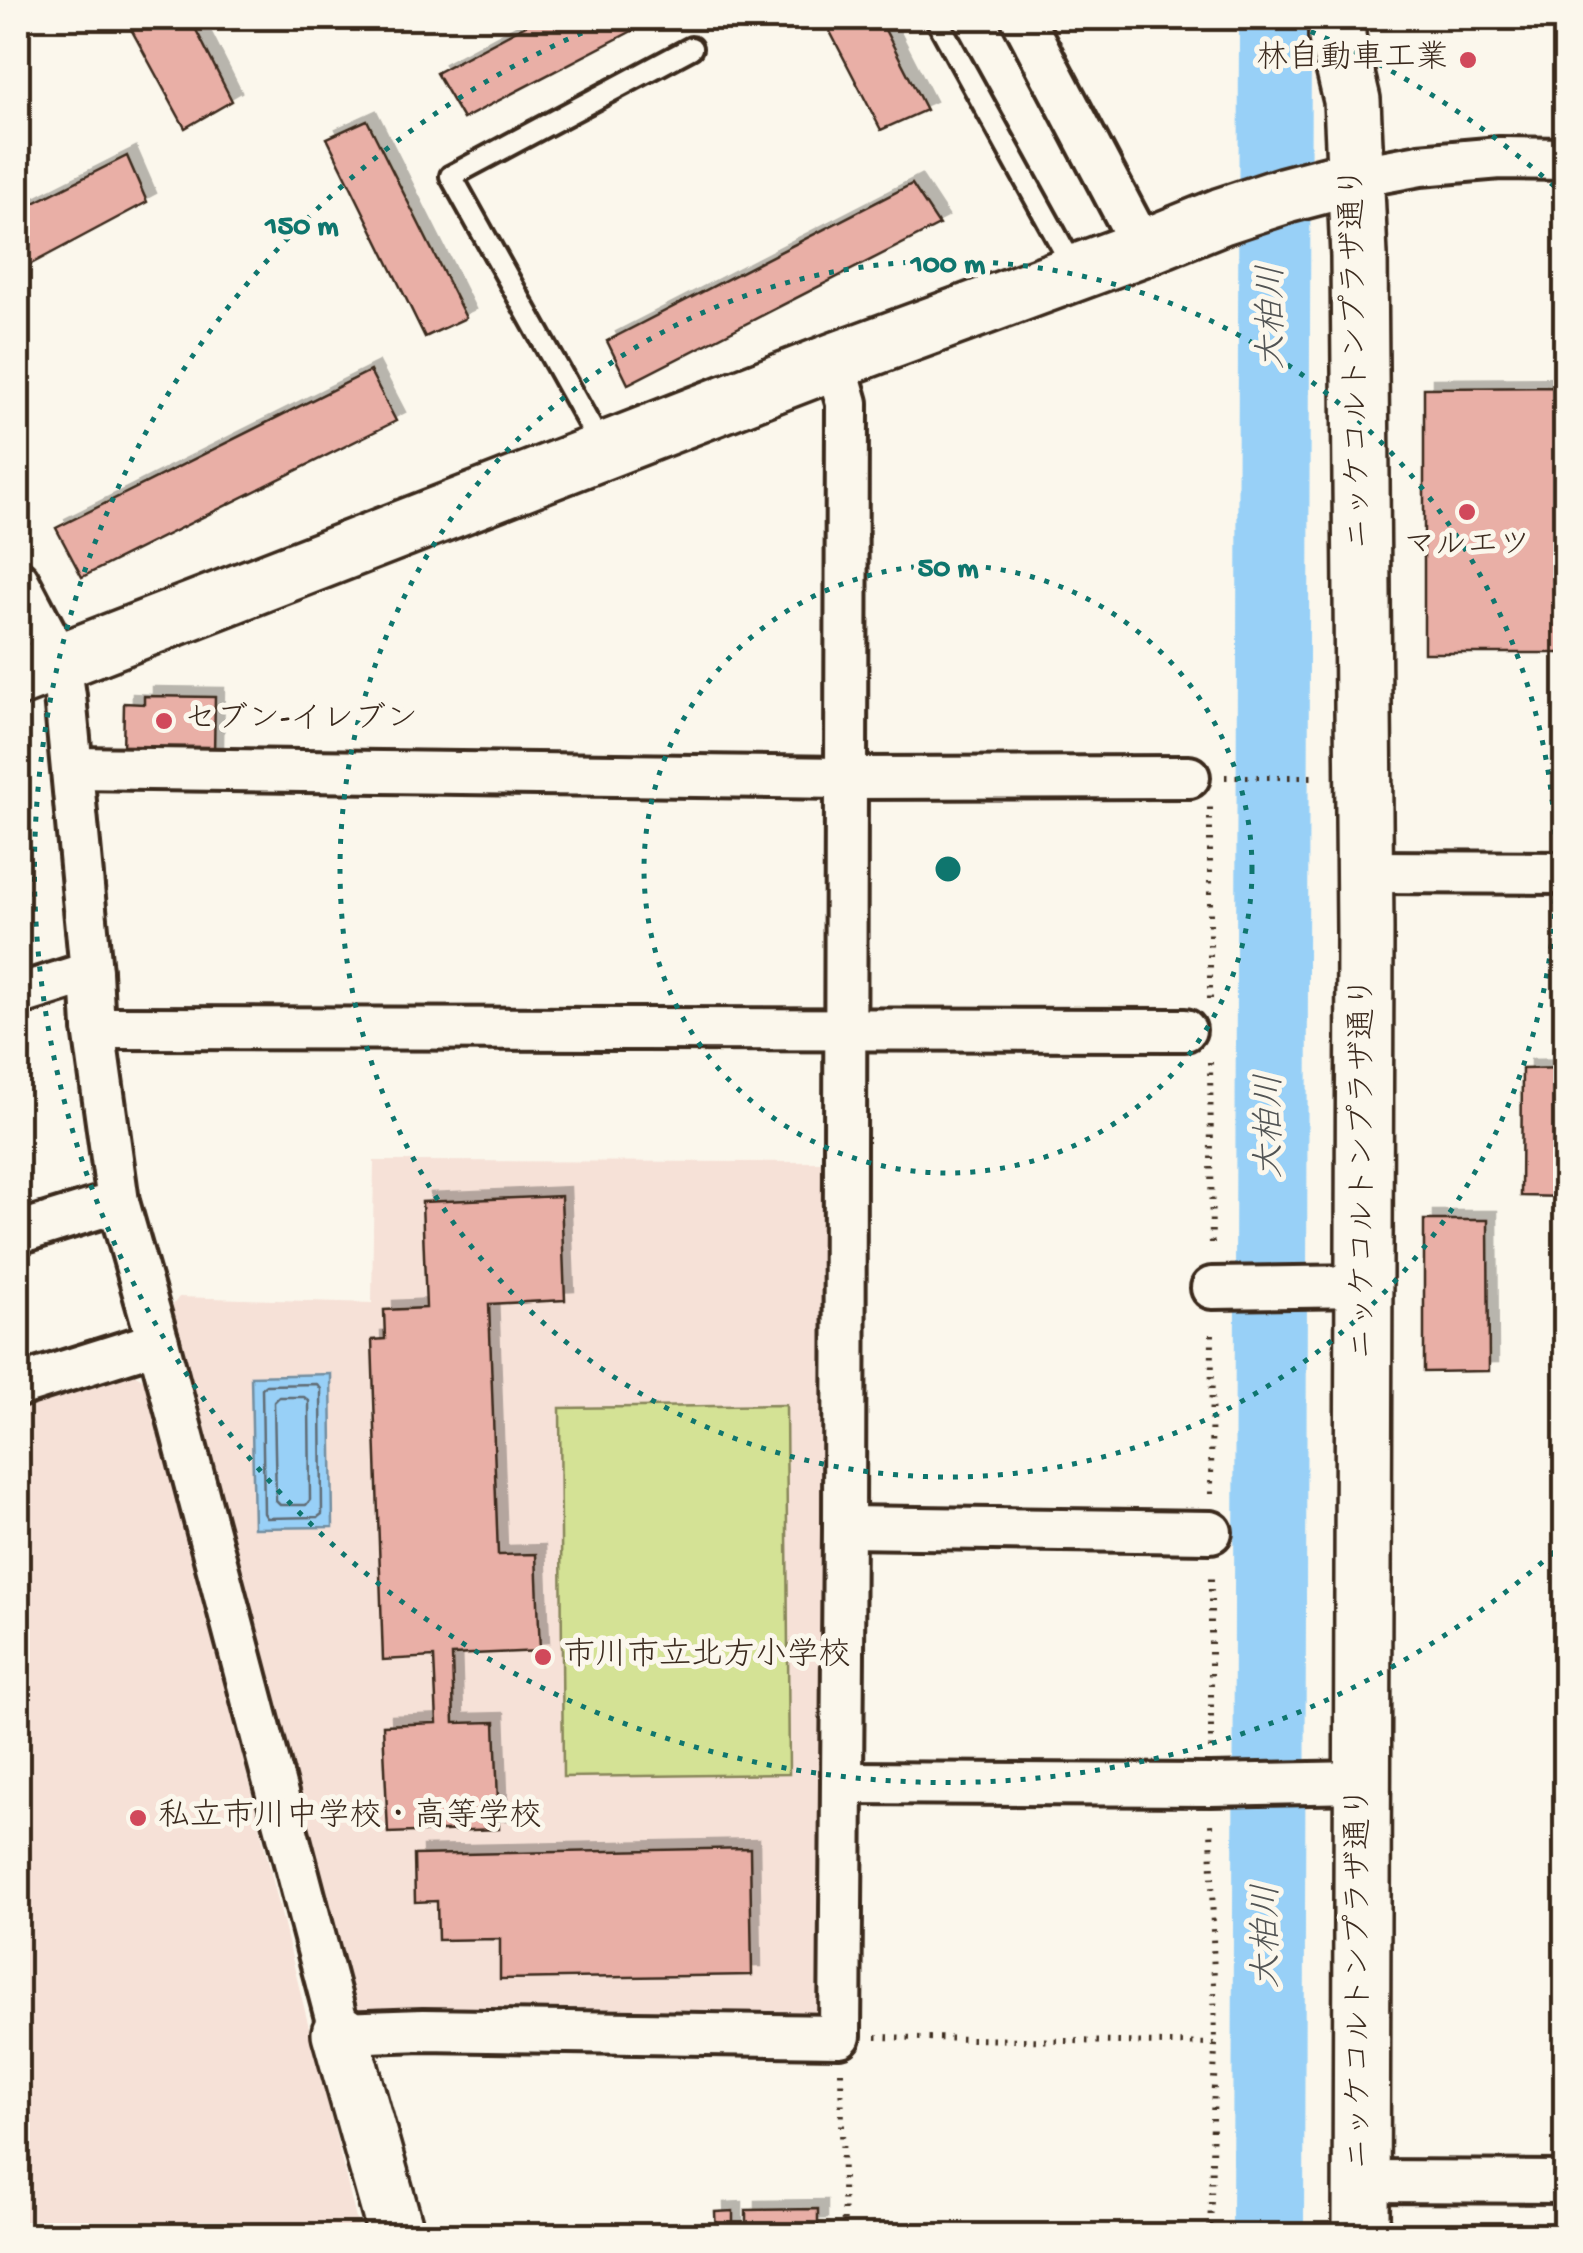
<svg xmlns="http://www.w3.org/2000/svg" width="1583" height="2253" font-family="'Gochi Hand','Klee One',sans-serif">
<style>
.built{fill:#f6e1d7}
.green{fill:#d4e295;stroke:#88865a;stroke-width:2.5}
.water{fill:#98d0f7;stroke:#738ea0;stroke-width:2.5}
.lines{fill:none;stroke-linecap:round;stroke-linejoin:round}
.shore{stroke:#606c75;stroke-width:2.5}
.river{stroke:#98d0f7;stroke-width:72}
.building{fill:#e9afa6;stroke:#3b2a1e;stroke-width:2.5;filter:url(#shadow)}
.lane-casing{stroke:#3b2a1e;stroke-width:28}
.street-casing{stroke:#3b2a1e;stroke-width:48}
.secondary-casing{stroke:#3b2a1e;stroke-width:62}
.path{stroke:#3b2a1e;stroke-width:6;stroke-dasharray:2.5 8;stroke-linecap:butt}
.lane{stroke:#fbf7ec;stroke-width:20}
.street{stroke:#fbf7ec;stroke-width:40}
.secondary{stroke:#fbf7ec;stroke-width:55}
.ring{fill:none;stroke:#0f766e;stroke-width:5;stroke-dasharray:5 10}
.poi-dot{fill:#d1495b;stroke:#fbf7ec;stroke-width:4}
.labels{text-anchor:middle;dominant-baseline:central;stroke-width:10;stroke-linejoin:round;paint-order:stroke}
.poi-label{font-size:32px;fill:#3b2a1e;stroke:#fbf7ec;text-anchor:start}
.street-label{font-size:32px;fill:#3b2a1e;stroke:#fbf7ec}
.water-label{font-size:35px;font-style:italic;fill:#525454;stroke:#fbf7ec}
.centre{fill:#0f766e;stroke:#fbf7ec;stroke-width:5}
.ring-label{font-size:30px;text-anchor:middle;font-weight:bold;fill:#0f766e;stroke:#fbf7ec;stroke-width:10;stroke-linejoin:round;paint-order:stroke}
</style>
<defs>
<filter id="shadow"><feDropShadow dx="9" dy="-9" stdDeviation="0" flood-color="#0004"/></filter>
</defs>
<rect width="100%" height="100%" fill="#fbf7ec"/>
<filter id="ink" filterUnits="userSpaceOnUse"><feTurbulence type="fractalNoise" baseFrequency=".01" numOctaves="2"/><feDisplacementMap in="SourceGraphic" scale="20" xChannelSelector="R" yChannelSelector="G"/><feConvolveMatrix kernelMatrix="1 2 1 2 8 2 1 2 1" color-interpolation-filters="sRGB"/></filter>
<g filter="url(#ink)">
<g class="built">
<polygon points="374,1161 823,1162 825,2004 809,2021 375,2024 356,2008 169,1310 179,1297 372,1303"/>
<polygon points="124,1368 151,1384 360,2235 18,2235 18,1401"/>
</g>
<polygon class="green" points="786,1405 789,1774 563,1777 560,1408"/>
<polygon class="water" points="331,1374 333,1527 254,1528 251,1376"/>
<g class="lines">
<g class="shore">
<polygon points="317,1384 321,1389 322,1514 318,1517 267,1518 264,1513 262,1388 266,1385"/>
<polygon points="279,1397 304,1397 309,1401 310,1500 306,1505 280,1505 276,1501 274,1402"/>
</g>
<polyline class="river" points="1268,2236 1275,18"/>
</g>
<g class="building">
<polygon points="125,18 190,18 232,101 185,128"/>
<polygon points="539,18 657,18 463,119 436,73"/>
<polygon points="823,18 879,18 926,110 881,130"/>
<polygon points="367,120 466,318 425,337 327,138"/>
<polygon points="127,156 147,202 18,271 18,211"/>
<polygon points="912,184 939,225 628,384 607,341"/>
<polygon points="370,371 396,421 82,577 56,528"/>
<polygon points="1566,387 1566,653 1424,653 1424,388"/>
<polygon points="144,696 215,697 214,755 123,754 124,703 144,704"/>
<polygon points="1566,1068 1566,1197 1521,1196 1522,1069"/>
<polygon points="561,1196 565,1300 489,1304 498,1555 536,1554 540,1651 452,1655 454,1723 495,1722 499,1829 388,1833 383,1725 437,1723 434,1657 383,1660 372,1340 385,1339 384,1310 426,1308 422,1202"/>
<polygon points="1424,1220 1488,1220 1489,1371 1424,1372"/>
<polygon points="750,1848 752,1975 500,1979 500,1939 438,1940 437,1901 415,1902 414,1855"/>
<polygon points="818,2209 818,2227 746,2229 746,2210"/>
<polygon points="733,2211 733,2236 716,2236 715,2212"/>
</g>
<g class="lines">
<g class="lane-casing">
<g id="lane">
<polyline points="936,18 1075,270"/>
<polyline points="603,449 451,176 691,48"/>
</g>
</g>
<g class="street-casing">
<g id="street">
<polyline points="1022,18 1143,248"/>
<polyline points="1355,177 1420,165 1500,158 1566,159"/>
<polyline points="18,581 60,661 65,696 91,972 94,1028 118,1202 158,1342 340,2033 423,2030 840,2036 844,1527 847,403 835,361"/>
<polyline points="73,768 844,778 1189,777"/>
<polyline points="1365,872 1566,873"/>
<polyline points="18,995 91,972"/>
<polyline points="94,1028 1185,1030"/>
<polyline points="18,1233 118,1202"/>
<polyline points="1212,1288 1365,1286"/>
<polyline points="18,1386 158,1342"/>
<polyline points="844,1527 1211,1532"/>
<polyline points="842,1783 1211,1785 1362,1782"/>
<polyline points="1361,2181 1566,2182"/>
</g>
</g>
<g class="secondary-casing">
<g id="secondary">
<polyline points="1337,18 1337,37 1352,100 1359,256 1365,929 1361,2236"/>
<polyline points="18,678 835,361 1143,248 1222,216 1286,195 1355,177"/>
<polyline points="340,2033 397,2236"/>
</g>
</g>
<g class="path">
<polyline points="1225,777 1317,777"/>
<polyline points="1210,999 1210,807"/>
<polyline points="1210,1062 1212,1249"/>
<polyline points="1211,1494 1212,1327"/>
<polyline points="1211,1749 1211,1572"/>
<polyline points="876,2037 1215,2044"/>
<polyline points="841,2072 844,2236"/>
<polyline points="1210,2236 1215,2044 1211,1822"/>
</g>
<use href="#lane" class="lane"/>
<use href="#street" class="street"/>
<use href="#secondary" class="secondary"/>
</g>
</g>
<g class="ring">
<circle cx="948" cy="869" r="304"/>
<circle cx="948" cy="869" r="608"/>
<path d="M1565 1542A913 913 0 1 1 613 20M1283 20A913 913 0 0 1 1565 196"/>
</g>
<g class="poi-dot">
<circle cx="1468" cy="60" r="10"/>
<circle cx="1467" cy="512" r="10"/>
<circle cx="164" cy="721" r="10"/>
<circle cx="543" cy="1657" r="10"/>
<circle cx="138" cy="1818" r="10"/>
</g>
<g class="labels">
<g class="poi-label">
<text x="1448" y="60" text-anchor="end">林自動車工業</text>
<text x="1467" y="547" text-anchor="middle">マルエツ</text>
<text x="184" y="721">セブン-イレブン</text>
<text x="563" y="1657">市川市立北方小学校</text>
<text x="158" y="1818">私立市川中学校・高等学校</text>
</g>
<g class="street-label">
<text transform="translate(1358 358) rotate(-91)">ニッケコルトンプラザ通り</text>
<text transform="translate(1365 1168) rotate(-90)">ニッケコルトンプラザ通り</text>
<text transform="translate(1361 1978) rotate(-90)">ニッケコルトンプラザ通り</text>
</g>
<g class="water-label">
<text transform="translate(1274 317) rotate(-90)">大柏川</text>
<text transform="translate(1272 1126) rotate(-90)">大柏川</text>
<text transform="translate(1269 1936) rotate(-90)">大柏川</text>
</g>
</g>
<circle cx="948" cy="869" r="15" class="centre"/>
<g class="ring-label">
<text x="302" y="234">150 m</text>
<text x="948" y="272">100 m</text>
<text x="948" y="576">50 m</text>
</g>
<rect width="1583" height="2253" fill="none" stroke="#fbf7ec" stroke-width="60"/>
<rect x="30" y="30" width="1523" height="2193" fill="none" stroke="#3b2a1e" stroke-width="4" filter="url(#ink)"/>
</svg>
